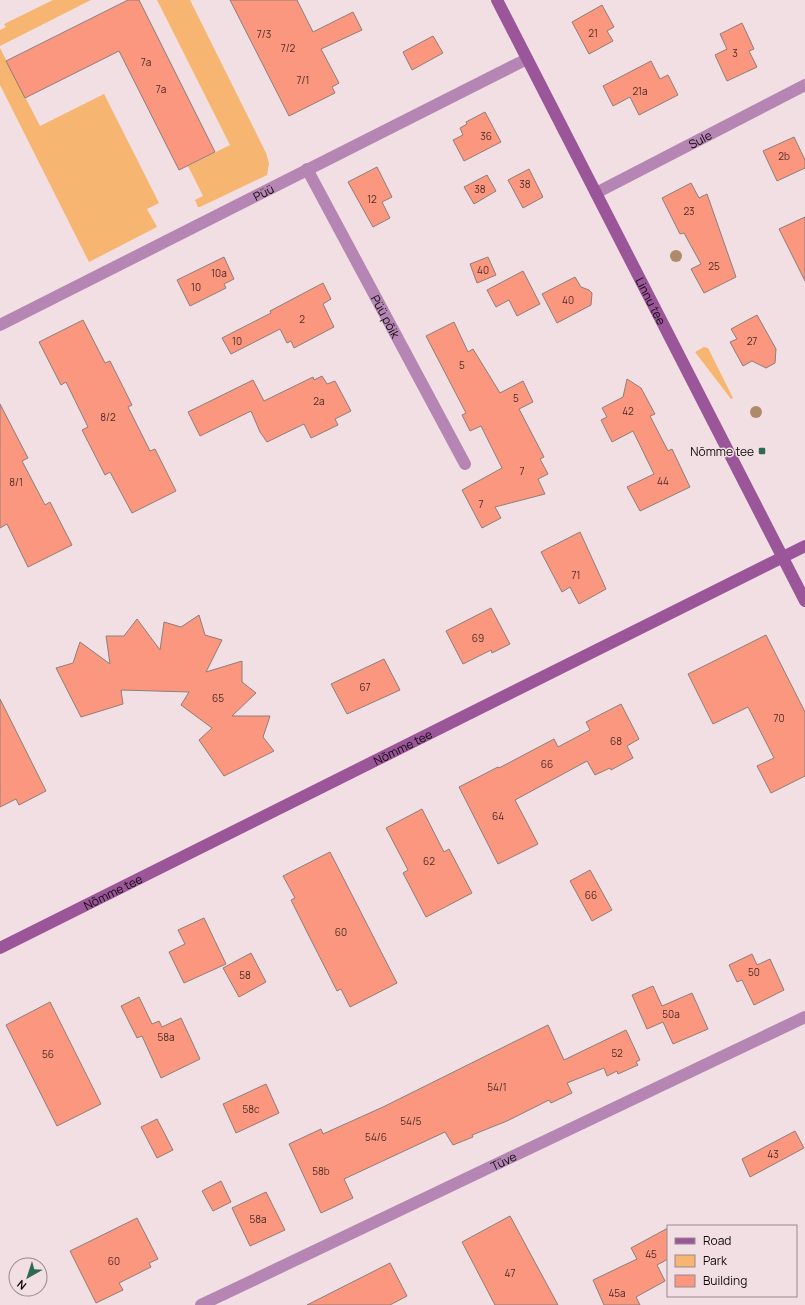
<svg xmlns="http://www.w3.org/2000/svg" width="805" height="1305" font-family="Manrope,sans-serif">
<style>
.green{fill:#f6b570}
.building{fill:#fb967f;stroke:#8e7e7a}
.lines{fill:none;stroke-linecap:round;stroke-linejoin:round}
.lane{stroke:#b586b3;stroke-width:12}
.street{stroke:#b586b3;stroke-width:12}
.secondary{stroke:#9b5699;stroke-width:12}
.tree{fill:#ad8b6a}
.poi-dot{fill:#306a53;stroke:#f2dfe4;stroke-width:1.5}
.labels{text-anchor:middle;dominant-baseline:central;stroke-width:3;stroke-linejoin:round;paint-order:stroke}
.number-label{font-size:10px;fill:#4b2e29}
.street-label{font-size:12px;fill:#100b0c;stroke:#f2dfe4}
.poi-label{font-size:12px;fill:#100b0c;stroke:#f2dfe4;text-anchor:end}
</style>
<rect width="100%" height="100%" fill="#f2dfe4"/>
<g class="green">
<polygon points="53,0 91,0 0,46 0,30 6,27 4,24"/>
<polygon points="157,0 190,0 266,153 269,163 267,175 200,207 198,207 195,200 203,196 188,166 230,145"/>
<polygon points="0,48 40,126 104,94 159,203 147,209 157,227 89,262 0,85"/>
<polygon points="704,347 708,348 733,398 731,399 695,352"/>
</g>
<g class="building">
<polygon points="128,0 139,0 215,152 179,170 119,51 25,98 6,61"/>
<polygon points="230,0 297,0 313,32 353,12 362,30 321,49 339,83 332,87 335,93 289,116"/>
<polygon points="602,5 614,27 607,31 613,41 589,54 572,22"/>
<polygon points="742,23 754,49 749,51 757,67 727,81 715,55 727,49 720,34"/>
<polygon points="433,36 443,53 412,70 403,52"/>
<polygon points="651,61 660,79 668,75 678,95 639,115 630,97 613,106 603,86"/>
<polygon points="485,112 501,142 464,161 453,140 463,135 460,128 467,124 466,122"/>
<polygon points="794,137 805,160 805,168 777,181 763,151"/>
<polygon points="377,167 392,197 382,202 390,218 373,227 348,182"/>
<polygon points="529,169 543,197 523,208 508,180"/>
<polygon points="487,175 496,191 474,204 464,187"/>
<polygon points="691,183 699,198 707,194 736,277 704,293 691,269 701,264 684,233 680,234 662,198"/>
<polygon points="805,217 805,281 779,229"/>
<polygon points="224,257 234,279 224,284 226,288 190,306 177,280"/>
<polygon points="488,257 496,275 477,283 470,264"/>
<polygon points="523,271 540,304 517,316 509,300 496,307 487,290"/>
<polygon points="575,277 581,287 589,290 592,293 591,305 557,323 542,294"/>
<polygon points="323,283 331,299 323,304 334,327 294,348 291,341 287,343 280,329 231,354 222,338 271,313 270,311"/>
<polygon points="757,315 776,349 775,363 766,368 752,361 743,366 730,342 737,339 731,329"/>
<polygon points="83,320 105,363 110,361 132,405 128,407 150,451 155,449 176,491 132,513 110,472 105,475 82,430 88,427 66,382 61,385 39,342"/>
<polygon points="454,322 468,352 473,349 500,393 523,381 533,402 519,409 544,457 540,459 548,474 538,479 545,494 495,507 501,518 482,528 462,490 502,468 481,426 470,431 462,415 466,413 426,336"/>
<polygon points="322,376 327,384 335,381 351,411 335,419 338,425 311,438 304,424 267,442 260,432 251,411 200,436 188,412 253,380 264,401 313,377 314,380"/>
<polygon points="627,379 641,388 655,414 650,416 668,451 672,449 690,487 640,511 627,487 654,474 633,431 612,442 601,420 607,417 602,408 623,397"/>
<polygon points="0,404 28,458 22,461 45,505 50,502 72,545 28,567 7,524 0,528"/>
<polygon points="580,532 606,589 579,604 570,587 562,592 541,552"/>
<polygon points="491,608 510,644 492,653 491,650 463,664 446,631"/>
<polygon points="199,615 205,635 222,640 206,672 242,661 242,682 256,693 232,716 270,716 263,737 274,751 224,776 199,740 212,728 181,705 189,692 121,690 123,704 81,717 56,668 73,663 80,642 110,664 106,636 124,636 137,619 160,650 164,622 181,627"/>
<polygon points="766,635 805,712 805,776 771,793 757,766 774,758 748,707 713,724 688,674"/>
<polygon points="384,659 400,690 347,714 331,684"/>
<polygon points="0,699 46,791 19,805 16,799 0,807"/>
<polygon points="621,704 639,739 627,746 633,758 611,770 610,768 595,775 587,761 515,800 538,844 498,864 459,787 498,767 499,768 554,739 558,747 590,730 586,722"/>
<polygon points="422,809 444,852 449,849 472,893 426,917 403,873 408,870 386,828"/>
<polygon points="330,852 397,983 350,1007 341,989 337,991 309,936 291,900 295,898 283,876"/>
<polygon points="590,870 612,910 592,921 570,881"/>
<polygon points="204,918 226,964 184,983 169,952 185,944 178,930"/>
<polygon points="251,953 266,982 239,997 223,968"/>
<polygon points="752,954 757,965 770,959 784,990 754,1005 742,980 737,982 729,965"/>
<polygon points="653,986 662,1006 692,993 708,1029 673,1044 663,1022 647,1029 632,995"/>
<polygon points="139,997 152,1024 159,1021 162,1027 181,1018 200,1059 161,1078 142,1036 137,1038 121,1006"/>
<polygon points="50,1002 101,1104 57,1126 6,1025"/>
<polygon points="548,1025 564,1060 626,1030 640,1060 636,1062 638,1065 618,1074 617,1071 607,1076 604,1068 567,1083 572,1093 551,1103 549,1100 507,1121 472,1135 473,1137 453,1145 445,1132 344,1179 353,1198 321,1213 289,1144 321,1129 323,1134 383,1107"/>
<polygon points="266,1084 279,1113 236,1133 223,1104"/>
<polygon points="157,1119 173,1150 157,1158 141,1127"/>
<polygon points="795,1131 804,1148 750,1177 742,1159"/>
<polygon points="221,1181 231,1202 213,1211 202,1191"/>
<polygon points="266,1192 285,1230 250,1246 232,1208"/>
<polygon points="510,1216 558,1305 495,1305 462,1242"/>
<polygon points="137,1218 158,1259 149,1263 151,1267 119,1283 123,1290 96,1303 70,1251"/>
<polygon points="668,1228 668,1259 657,1265 665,1281 636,1297 640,1305 604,1305 593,1280 637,1259 631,1248"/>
<polygon points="390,1263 407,1296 390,1305 307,1305"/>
</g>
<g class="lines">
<path class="lane" id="s1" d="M307 169 465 464"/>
<g class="street">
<path id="s2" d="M596 193 805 85"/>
<path id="s3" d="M0 325 527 59"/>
<path id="s4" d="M201 1305 805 1017"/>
</g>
<g class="secondary">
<path id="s5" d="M497 0 805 601"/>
<path id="s6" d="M0 948 805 546"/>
</g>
</g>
<g class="tree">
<circle cx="676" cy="256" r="6"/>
<circle cx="756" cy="412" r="6"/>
</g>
<rect class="poi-dot" x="758" y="447" width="8" height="8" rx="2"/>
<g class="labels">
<g class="number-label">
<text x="593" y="33">21</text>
<text x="264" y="34">7/3</text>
<text x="288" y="48">7/2</text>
<text x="735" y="53">3</text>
<text x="146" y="62">7a</text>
<text x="303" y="80">7/1</text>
<text x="161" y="89">7a</text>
<text x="640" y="91">21a</text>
<text x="486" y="136">36</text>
<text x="784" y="156">2b</text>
<text x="525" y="184">38</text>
<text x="480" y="189">38</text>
<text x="372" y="199">12</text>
<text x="689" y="211">23</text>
<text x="714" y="266">25</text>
<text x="483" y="270">40</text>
<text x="219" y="273">10a</text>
<text x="196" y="287">10</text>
<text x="568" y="300">40</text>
<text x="302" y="319">2</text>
<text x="237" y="341">10</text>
<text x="752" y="341">27</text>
<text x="462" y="365">5</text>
<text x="516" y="398">5</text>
<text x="319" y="401">2a</text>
<text x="628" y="411">42</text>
<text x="108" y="417">8/2</text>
<text x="522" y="471">7</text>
<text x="663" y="481">44</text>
<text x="16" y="482">8/1</text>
<text x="481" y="504">7</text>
<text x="576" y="575">71</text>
<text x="478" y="638">69</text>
<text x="365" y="687">67</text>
<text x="218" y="698">65</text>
<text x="779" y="718">70</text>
<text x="616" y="741">68</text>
<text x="547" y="764">66</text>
<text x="498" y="816">64</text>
<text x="429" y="861">62</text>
<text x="591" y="895">66</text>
<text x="341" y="932">60</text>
<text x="754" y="972">50</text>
<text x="245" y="975">58</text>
<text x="671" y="1014">50a</text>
<text x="166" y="1037">58a</text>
<text x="617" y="1053">52</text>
<text x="48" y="1054">56</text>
<text x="497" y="1087">54/1</text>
<text x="251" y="1109">58c</text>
<text x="411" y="1121">54/5</text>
<text x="376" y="1137">54/6</text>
<text x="773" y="1154">43</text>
<text x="321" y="1171">58b</text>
<text x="258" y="1219">58a</text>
<text x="651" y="1254">45</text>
<text x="114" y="1261">60</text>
<text x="510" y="1273">47</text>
<text x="617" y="1293">45a</text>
</g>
<g class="street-label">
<text stroke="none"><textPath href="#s2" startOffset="117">Sule</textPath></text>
<text stroke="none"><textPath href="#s3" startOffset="295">Püü</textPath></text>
<text stroke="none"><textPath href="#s5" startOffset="338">Linnu tee</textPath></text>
<text stroke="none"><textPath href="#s1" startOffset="167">Püü põik</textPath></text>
<text stroke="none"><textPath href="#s6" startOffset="450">Nõmme tee</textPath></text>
<text stroke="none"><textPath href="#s6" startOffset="126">Nõmme tee</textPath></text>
<text stroke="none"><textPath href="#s4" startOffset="335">Tüve</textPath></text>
</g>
<g class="poi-label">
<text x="754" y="451">Nõmme tee</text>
</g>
</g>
<rect x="667" y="1225" width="130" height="72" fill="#f2dfe4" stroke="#988a8e"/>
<rect x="675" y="1238" width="20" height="6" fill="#9b5699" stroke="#988a8e"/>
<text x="703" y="1245" font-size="12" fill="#100b0c">Road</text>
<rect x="675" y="1255" width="20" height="12" fill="#f6b570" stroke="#988a8e"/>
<text x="703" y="1265" font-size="12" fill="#100b0c">Park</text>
<rect x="675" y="1275" width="20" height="12" fill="#fb967f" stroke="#988a8e"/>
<text x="703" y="1285" font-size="12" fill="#100b0c">Building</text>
<g transform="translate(28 1277) rotate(219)"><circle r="19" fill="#f2dfe4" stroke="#988a8e"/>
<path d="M0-3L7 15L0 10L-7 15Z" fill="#306a53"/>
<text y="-6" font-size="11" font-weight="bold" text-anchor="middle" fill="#100b0c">N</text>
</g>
</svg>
